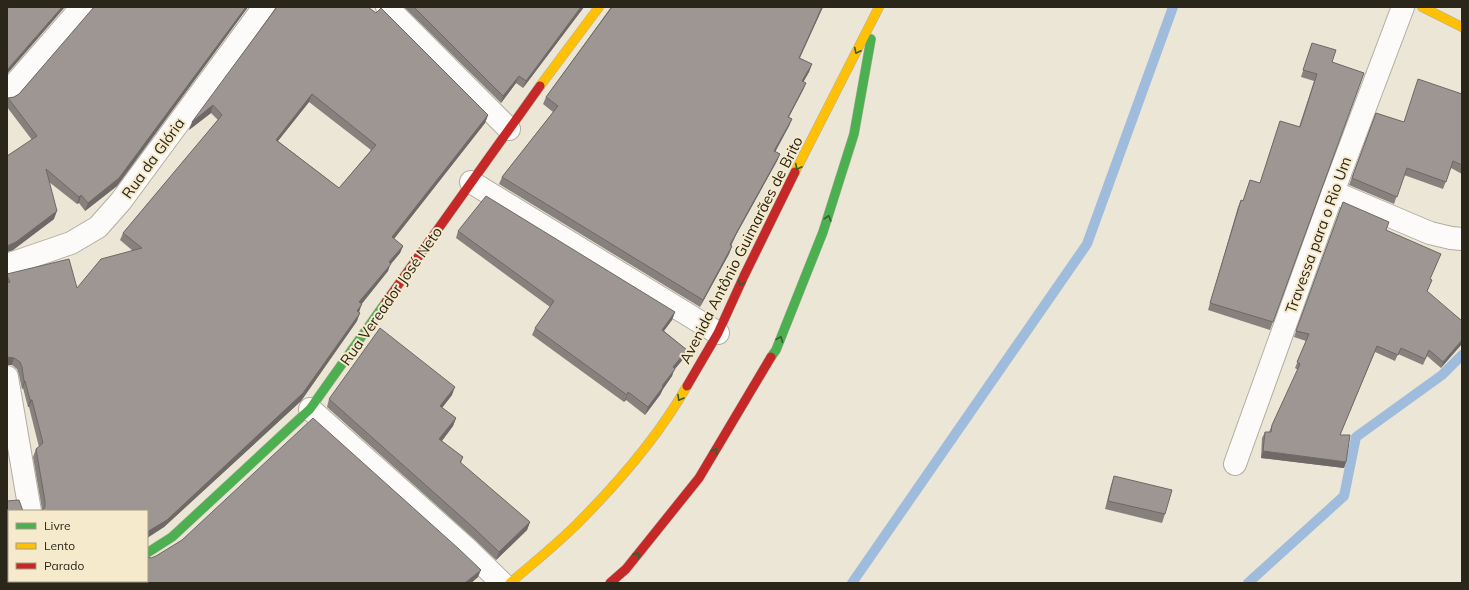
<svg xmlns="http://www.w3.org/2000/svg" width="1469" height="590" font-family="Mulish,sans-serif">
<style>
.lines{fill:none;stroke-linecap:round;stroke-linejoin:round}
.stream{stroke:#a0bcdc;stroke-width:10}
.street-casing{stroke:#b2ada1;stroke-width:24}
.fast-casing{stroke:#b2ada1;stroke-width:10}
.slow-casing{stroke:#b2ada1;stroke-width:10}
.jam-casing{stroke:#b2ada1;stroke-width:10}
.street{stroke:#fcfbf9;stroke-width:22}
.fast{stroke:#4caf50;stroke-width:9}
.slow{stroke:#ffc107;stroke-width:9}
.jam{stroke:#c62828;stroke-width:9}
.wall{fill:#87817e;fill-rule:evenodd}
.shaded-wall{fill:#6e6966}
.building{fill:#9d9692;stroke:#6e6966;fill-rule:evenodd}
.oneway{stroke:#385d30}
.labels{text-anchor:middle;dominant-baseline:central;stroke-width:4;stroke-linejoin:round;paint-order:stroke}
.street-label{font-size:15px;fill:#2a261a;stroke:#f6eacc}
</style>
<rect width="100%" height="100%" fill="#ece6d6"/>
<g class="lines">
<g class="stream">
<polyline points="852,583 1087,244 1173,7"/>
<polyline points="1248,583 1344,496 1356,437 1442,375 1462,355"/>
</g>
<g class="street-casing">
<g id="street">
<polyline points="387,7 509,129"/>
<polyline points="7,93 82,7"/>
<polyline points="471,182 718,333"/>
<polyline points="1333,192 1430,233 1451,238 1462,239"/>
<polyline points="7,265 71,243 98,227 121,201 264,7"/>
<polyline points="7,377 30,511"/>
<polyline points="310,409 465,547 502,583"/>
<polyline points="1235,464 1333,192 1403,7"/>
<polyline points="39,581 39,583"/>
<polyline points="61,583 74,581"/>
</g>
</g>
<g class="fast-casing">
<g id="fast">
<polyline points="771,357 776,350 823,232 854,134 871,39"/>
<polyline points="147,553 172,537 310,409 386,302"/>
</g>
</g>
<g class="slow-casing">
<g id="slow">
<polyline points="1422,7 1462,27"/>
<polyline points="540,86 599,7"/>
<polyline points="795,172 879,7"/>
<path d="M510 583C532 564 556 545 577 524 618 483 658 437 687 386"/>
</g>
</g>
<g class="jam-casing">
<g id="jam">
<polyline points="386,302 540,86"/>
<polyline points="687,386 718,333 744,276 795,172"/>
<polyline points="610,583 626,569 699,478 771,357"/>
</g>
</g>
<use href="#street" class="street"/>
<use href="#fast" class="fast"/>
<use href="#slow" class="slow"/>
<use href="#jam" class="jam"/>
</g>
<g class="wall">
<polygon points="94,7 248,7 117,186 85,211 79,203 77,204 49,182 54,219 13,250 7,252 7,156 32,140 7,107 7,102 8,98 14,97 19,94 94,8"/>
<path d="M276 7H368L488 115 485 123 394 239 403 246 400 253 390 265 388 271 361 304 357 321 301 401 164 527 147 538V511H42V509L33 457 36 449 39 447 29 407H28L23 388 22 389 19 375 17 369 12 365H7V274L77 288 133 251 120 240 123 233 218 120 211 113 189 130ZM309 102 371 150 339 188 278 141Z"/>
<polygon points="404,7 584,7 523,88 516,83 501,103"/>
<polygon points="611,7 823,7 800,58 812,64 809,72 803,82 806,83 803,90 789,117 792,119 789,126 775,151 780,154 777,161 736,235 731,246 732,246 729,254 700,307 499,184 502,177 553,112 543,104 546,97"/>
<polygon points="1312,43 1332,62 1364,73 1270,330 1208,310 1238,207 1241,200 1243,201 1250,180 1260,183 1280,121 1299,127 1314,81 1301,77"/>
<polygon points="1462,94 1462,174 1451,168 1443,189 1404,175 1394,204 1349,185 1376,113 1403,122"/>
<polygon points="1343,202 1386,230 1438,261 1430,279 1432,280 1427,292 1462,321 1441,368 1427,356 1423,365 1398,354 1395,361 1375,352 1340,435 1346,462 1344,468 1261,458 1262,438 1265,432 1269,432 1272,425 1298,370 1295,368 1306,341 1294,337"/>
<polygon points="458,231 675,312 672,320 664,331 687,350 684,358 674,370 672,376 663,389 660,395 645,415 626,400 624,402 532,335 535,328 550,307 456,238"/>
<polygon points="452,395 442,408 456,418 453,426 442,441 463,457 461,463 530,522 527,530 496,560 473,538 327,407 329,399"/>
<polygon points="1114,476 1165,514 1162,523 1105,509 1111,485"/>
<polygon points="151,558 478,577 471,583 85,583 86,581 147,581"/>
</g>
<g class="shaded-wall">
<polygon points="62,7 65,7 7,74 7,70"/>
<polygon points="246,7 248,7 117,186 85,211 88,203"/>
<polygon points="581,7 584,7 523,88 526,81"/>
<polygon points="822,7 823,7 796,65 799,58"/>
<polygon points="812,64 809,72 800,88 802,81"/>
<polygon points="519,76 516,83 501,103 503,96"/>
<polygon points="806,83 803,90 785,124 788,117"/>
<polygon points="312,94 309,102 273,147 276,140"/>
<polygon points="213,105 211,113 189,130 192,122"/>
<polygon points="488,115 485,123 389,245 392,237"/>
<polygon points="792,119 789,126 772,158 774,151"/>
<polygon points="780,154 777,161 736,235 727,253 730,245 739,228"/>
<polygon points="81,195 79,203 77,204 79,197"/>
<polygon points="57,211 54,219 13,250 7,252 7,246"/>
<polygon points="403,246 400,253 390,265 388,271 357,310 359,302 389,262"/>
<polygon points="732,246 729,254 700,307 703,300"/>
<polygon points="362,304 359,312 354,318 357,311"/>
<polygon points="675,312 672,320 659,337 662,330"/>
<polygon points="360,313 357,321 301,401 164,527 147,538 147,532"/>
<polygon points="1462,340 1462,344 1441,368 1443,362"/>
<polygon points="687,350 684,358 674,370 672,376 663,389 660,395 645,415 648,407 662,386 673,367"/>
<polygon points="7,357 14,358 12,365 7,365"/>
<polygon points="24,381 25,381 23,388 22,389"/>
<polygon points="455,387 452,395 437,414 440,406"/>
<polygon points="628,392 626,400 624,402 627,395"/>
<polygon points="30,400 32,400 29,407 28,407"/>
<polygon points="456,418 453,426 437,447 439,439"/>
<polygon points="1263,451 1346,462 1344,468 1261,458"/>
<polygon points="530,522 527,530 496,560 499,552"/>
<polygon points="481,570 478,577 471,583 465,583"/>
</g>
<g class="building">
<polygon points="7,7 62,7 7,70"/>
<polygon points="94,7 246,7 119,178 88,203 81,195 79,197 46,169 57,211 16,242 7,246 7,156 37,136 8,98 14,97 19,94"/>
<path d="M277 7H368L376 13 381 8 488 115 392 237 403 246 389 262 391 264 359 302 362 304 357 311 360 313 303 393 167 520 147 532V511H42L45 507V501L36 449 43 443 32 400H30L25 381H24L22 367 20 362 14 358 7 357V283L10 282 7 276V274L69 259 77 288 101 259 142 248 123 233 222 115 213 105 192 122ZM312 94 376 145 339 188 276 140Z"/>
<polygon points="414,7 581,7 526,81 519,76 503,96"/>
<polygon points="612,7 822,7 799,58 812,64 802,81 806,83 788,117 792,119 774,151 780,154 739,228 730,245 732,246 703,300 502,177 558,106 546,97"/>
<polygon points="1312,43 1336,50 1332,62 1364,73 1273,322 1210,303 1241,200 1243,201 1250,180 1260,183 1280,121 1300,127 1317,74 1303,70"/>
<polygon points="1418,79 1462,94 1462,165 1453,161 1446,182 1407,168 1397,197 1352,178 1376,113 1404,122"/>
<polygon points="486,196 675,312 662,330 687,350 673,367 675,369 662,386 663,387 648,407 628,392 627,395 535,328 554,301 458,231"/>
<polygon points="1343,202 1389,222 1386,230 1441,254 1430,279 1432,280 1427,291 1462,321 1462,340 1443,362 1429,350 1425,359 1401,348 1398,355 1377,346 1340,435 1350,435 1346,462 1263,451 1265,432 1271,432 1272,425 1300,364 1297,362 1309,334 1296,331"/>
<polygon points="380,328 455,387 440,406 456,418 439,439 463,457 460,462 530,522 499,552 476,530 329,399"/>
<polygon points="313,418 459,549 481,570 465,583 125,583 123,581 147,581 147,557 151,558 156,556 182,540"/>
<polygon points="1114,476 1172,490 1165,514 1108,501"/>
<polygon points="19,500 23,511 9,511 9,581 31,581 32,583 7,583 7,501"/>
<polygon points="86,581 116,581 116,583 85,583"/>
</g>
<defs><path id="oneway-chevron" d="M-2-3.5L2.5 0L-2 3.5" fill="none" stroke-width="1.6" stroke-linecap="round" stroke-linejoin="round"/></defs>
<g class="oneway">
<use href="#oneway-chevron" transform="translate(857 51) rotate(117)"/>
<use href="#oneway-chevron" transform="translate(798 167) rotate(116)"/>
<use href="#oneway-chevron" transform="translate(828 218) rotate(-73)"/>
<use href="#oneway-chevron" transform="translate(741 283) rotate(114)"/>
<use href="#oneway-chevron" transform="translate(780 339) rotate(-68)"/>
<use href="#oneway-chevron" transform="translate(680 398) rotate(120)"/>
<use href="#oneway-chevron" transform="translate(715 451) rotate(-59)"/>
<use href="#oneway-chevron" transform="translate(637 555) rotate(-51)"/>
</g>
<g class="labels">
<g class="street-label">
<text transform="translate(153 158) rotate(-54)">Rua da Glória</text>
<text transform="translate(1318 235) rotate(-70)">Travessa para o Rio Um</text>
<text transform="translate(741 250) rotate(-63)">Avenida Antônio Guimarães de Brito</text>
<text transform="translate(391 296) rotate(-55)">Rua Vereador José Neto</text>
</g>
</g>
<rect width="1469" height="590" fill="none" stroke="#2a261a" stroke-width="16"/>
<rect x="8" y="510" width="140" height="72" fill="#f6eacc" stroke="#a49c85"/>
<rect x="16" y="523" width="20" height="6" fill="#4caf50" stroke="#a49c85"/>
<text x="44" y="530" font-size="12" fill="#2a261a">Livre</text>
<rect x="16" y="543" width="20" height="6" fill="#ffc107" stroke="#a49c85"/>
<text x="44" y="550" font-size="12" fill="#2a261a">Lento</text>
<rect x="16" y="563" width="20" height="6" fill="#c62828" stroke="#a49c85"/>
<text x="44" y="570" font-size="12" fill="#2a261a">Parado</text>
</svg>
